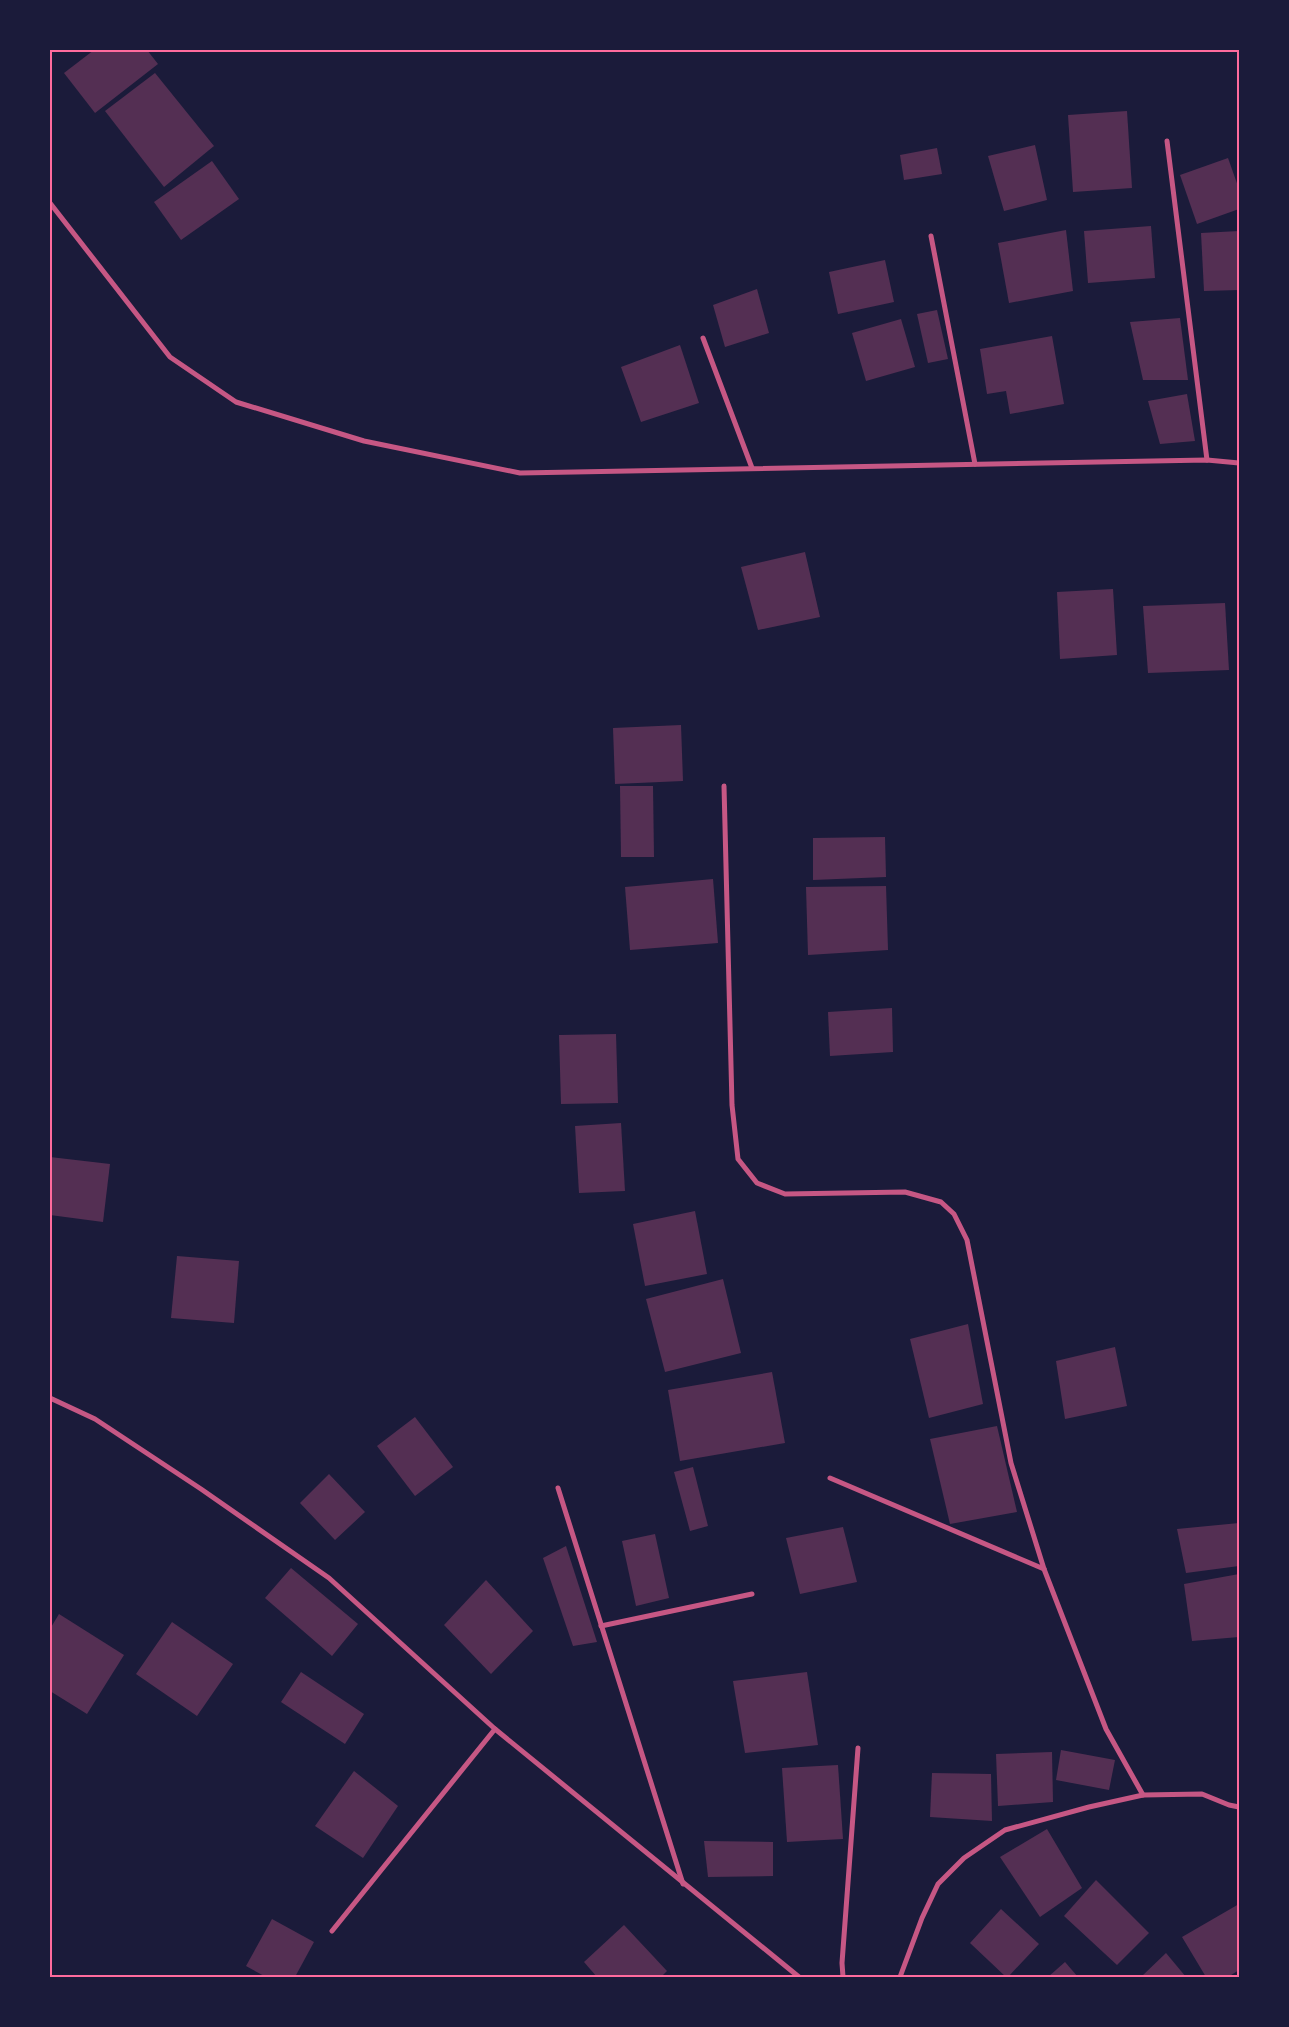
<svg xmlns="http://www.w3.org/2000/svg" width="1289" height="2027" font-family="'Noto Sans',sans-serif">
<style>
.building{fill:#542f53}
.lines{fill:none;stroke-linecap:round;stroke-linejoin:round}
.minor{stroke:#c65784;stroke-width:5}
.neatline{fill:none;stroke:#ff6b9d;stroke-width:2}
</style>
<rect width="100%" height="100%" fill="#1b1b3a"/>
<g class="building">
<polygon points="94,50 147,50 158,64 95,113 64,73"/>
<polygon points="155,73 214,146 164,187 105,111"/>
<polygon points="1127,111 1132,188 1073,192 1068,115"/>
<polygon points="1035,145 1047,200 1004,211 988,156"/>
<polygon points="937,148 942,174 904,180 900,155"/>
<polygon points="1228,158 1239,189 1239,209 1197,224 1180,175"/>
<polygon points="212,161 239,199 181,240 154,202"/>
<polygon points="1151,226 1155,278 1088,283 1084,231"/>
<polygon points="1066,230 1073,291 1009,303 998,243"/>
<polygon points="1239,231 1239,290 1204,291 1201,233"/>
<polygon points="885,260 894,302 838,314 829,272"/>
<polygon points="757,289 769,333 725,347 713,305"/>
<polygon points="937,310 948,359 928,363 917,314"/>
<polygon points="1180,318 1188,380 1143,380 1130,322"/>
<polygon points="901,319 915,367 866,381 852,333"/>
<polygon points="1052,336 1064,404 1010,414 1006,391 987,394 980,349"/>
<polygon points="680,345 699,403 641,422 621,367"/>
<polygon points="1187,394 1195,441 1160,444 1148,401"/>
<polygon points="805,552 820,617 758,630 741,567"/>
<polygon points="1113,589 1117,655 1060,659 1057,592"/>
<polygon points="1225,603 1229,670 1148,673 1143,606"/>
<polygon points="681,725 683,781 615,784 613,728"/>
<polygon points="620,786 653,786 654,857 621,857"/>
<polygon points="885,837 886,877 813,880 813,838"/>
<polygon points="713,879 718,943 630,950 625,887"/>
<polygon points="886,886 888,950 808,955 806,887"/>
<polygon points="892,1008 893,1052 830,1056 828,1012"/>
<polygon points="616,1034 618,1103 561,1104 559,1035"/>
<polygon points="621,1123 625,1191 579,1193 575,1126"/>
<polygon points="50,1157 110,1164 103,1222 50,1215"/>
<polygon points="695,1211 707,1274 645,1286 633,1224"/>
<polygon points="177,1256 239,1261 234,1323 171,1318"/>
<polygon points="723,1279 741,1353 665,1372 646,1299"/>
<polygon points="968,1324 983,1404 929,1418 910,1339"/>
<polygon points="1115,1347 1127,1406 1065,1419 1056,1361"/>
<polygon points="772,1372 785,1443 680,1461 668,1390"/>
<polygon points="415,1417 453,1467 415,1496 377,1446"/>
<polygon points="997,1426 1017,1512 950,1524 930,1439"/>
<polygon points="693,1467 708,1526 690,1531 674,1472"/>
<polygon points="329,1474 365,1512 335,1540 300,1503"/>
<polygon points="1239,1523 1239,1566 1186,1573 1177,1529"/>
<polygon points="843,1527 857,1582 800,1594 786,1538"/>
<polygon points="655,1534 669,1598 636,1606 622,1541"/>
<polygon points="566,1546 597,1642 573,1646 543,1558"/>
<polygon points="291,1568 358,1624 332,1656 265,1598"/>
<polygon points="1239,1574 1239,1637 1192,1641 1184,1584"/>
<polygon points="486,1580 533,1631 491,1674 444,1625"/>
<polygon points="59,1614 124,1655 87,1714 50,1691 50,1629"/>
<polygon points="172,1622 233,1664 197,1716 136,1674"/>
<polygon points="301,1672 364,1714 345,1744 281,1702"/>
<polygon points="807,1672 818,1745 745,1753 733,1681"/>
<polygon points="1061,1750 1115,1760 1109,1790 1056,1780"/>
<polygon points="1052,1752 1053,1802 998,1806 996,1754"/>
<polygon points="838,1765 843,1839 787,1842 782,1768"/>
<polygon points="354,1771 398,1806 363,1858 315,1826"/>
<polygon points="932,1773 991,1774 992,1821 930,1817"/>
<polygon points="1047,1829 1082,1888 1040,1917 1000,1857"/>
<polygon points="704,1841 773,1842 773,1876 708,1877"/>
<polygon points="1096,1880 1149,1933 1117,1965 1064,1916"/>
<polygon points="1239,1904 1239,1970 1228,1977 1206,1977 1182,1937"/>
<polygon points="1001,1909 1039,1944 1008,1977 1006,1977 970,1943"/>
<polygon points="272,1919 314,1942 295,1977 266,1977 246,1966"/>
<polygon points="624,1925 667,1971 661,1977 597,1977 584,1962"/>
<polygon points="1166,1953 1186,1977 1141,1977"/>
<polygon points="1065,1962 1078,1977 1048,1977"/>
</g>
<g class="lines">
<g class="minor">
<polyline points="1167,141 1207,460"/>
<polyline points="50,203 170,357 236,402 364,441 520,473 1207,460 1239,463"/>
<polyline points="931,236 975,464"/>
<polyline points="703,338 752,468"/>
<polyline points="724,786 732,1105 738,1159 757,1183 785,1194 905,1192 941,1202 954,1214 967,1240 1011,1463 1044,1569 1106,1729 1143,1795"/>
<polyline points="50,1398 95,1419 201,1489 329,1578 495,1729 799,1977"/>
<polyline points="830,1478 1044,1569"/>
<polyline points="558,1488 683,1884"/>
<polyline points="601,1626 752,1594"/>
<polyline points="332,1931 495,1729"/>
<polyline points="843,1977 842,1963 858,1748"/>
<polyline points="900,1977 922,1918 938,1884 964,1858 1005,1830 1089,1807 1143,1795 1202,1794 1229,1805 1239,1807"/>
</g>
</g>
<rect width="1289" height="2027" fill="none" stroke="#1b1b3a" stroke-width="102"/>
<rect x="51" y="51" width="1187" height="1925" class="neatline"/>
</svg>
